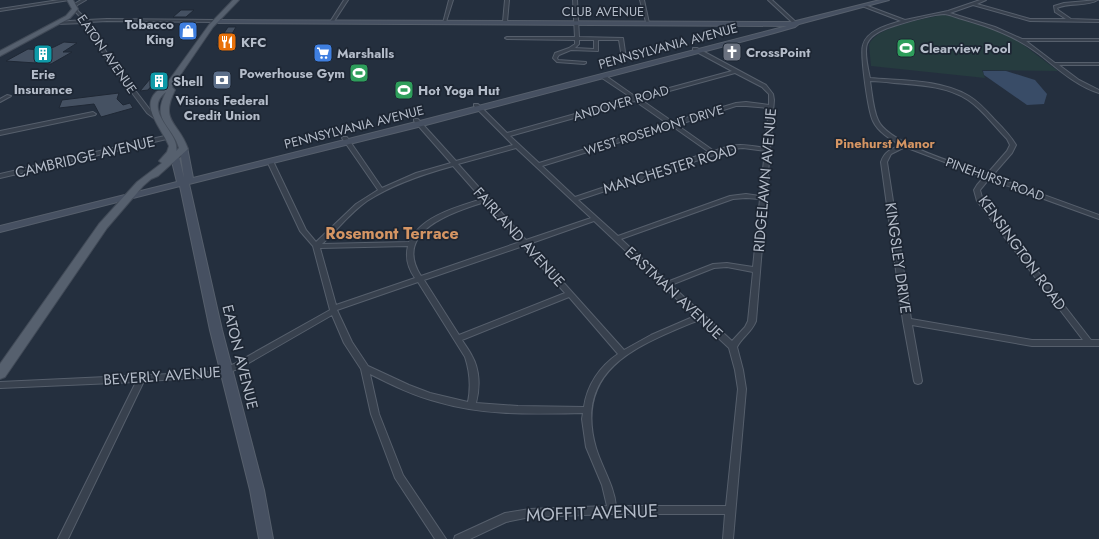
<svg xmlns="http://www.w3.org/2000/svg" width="1099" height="539" font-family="Jost,sans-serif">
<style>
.green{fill:#263c3f}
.water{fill:#394c67}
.building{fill:#455162;stroke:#1f2835}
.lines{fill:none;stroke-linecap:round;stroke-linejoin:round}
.street-casing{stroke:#565f6c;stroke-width:2}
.secondary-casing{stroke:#565f6c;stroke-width:2}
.primary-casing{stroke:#414a57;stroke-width:2}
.street{fill:#38414e;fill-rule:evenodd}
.secondary{fill:#465061;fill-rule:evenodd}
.primary{fill:#56606e;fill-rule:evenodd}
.labels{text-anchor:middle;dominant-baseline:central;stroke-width:3.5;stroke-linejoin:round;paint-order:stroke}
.far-street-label{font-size:13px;fill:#b4bcc9;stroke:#1d2633}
.far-poi-label{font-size:13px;font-weight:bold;fill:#b4bcc9;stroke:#1d2633;text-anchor:start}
.far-neighbourhood-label{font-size:13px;font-weight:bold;fill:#d59563;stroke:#1d2633}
.street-label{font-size:15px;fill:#b4bcc9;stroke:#1d2633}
.neighbourhood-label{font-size:16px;font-weight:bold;fill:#d59563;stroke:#1d2633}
.near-street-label{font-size:18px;fill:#b4bcc9;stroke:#1d2633}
</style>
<rect width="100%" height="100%" fill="#242f3e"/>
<path class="green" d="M942 15 951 16 995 30 1017 40 1058 71 982 70 985 78 871 66 869 45C876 26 924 19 942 15Z"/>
<polygon class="water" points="983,71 1006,71 1035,80 1047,94 1044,104 1027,105 984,75"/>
<g class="building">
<polygon points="181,10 194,10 186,17 173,17"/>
<polygon points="228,27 236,27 226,44 216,45"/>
<polygon points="64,42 77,43 63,52 72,52 51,64 6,61 28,49 42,50 54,47"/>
<polygon points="150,79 157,79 148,90 140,91"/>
<polygon points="119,93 117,99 123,105 130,103 133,108 101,117 94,104 59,108 62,100"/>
</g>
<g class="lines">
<g class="street-casing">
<g id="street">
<polygon points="59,0 69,0 0,11 0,9"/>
<polygon points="81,0 86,0 74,7 71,6"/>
<polygon points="344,0 348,0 333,23 331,23 330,22"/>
<polygon points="449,0 453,0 446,22 443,23"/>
<polygon points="505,0 509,0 507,22 505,23 503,22"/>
<path d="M573 0H577L579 37 623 38 626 59 622 58 619 40H598V51L571 50 559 55 557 58 558 60 586 62V63L584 64 557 62 553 58 555 53 569 48 575 44V40L507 39 505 38 507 37H575ZM579 40H594V49L575 48 579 44Z"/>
<polygon points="640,0 644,0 649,23 646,22"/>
<polygon points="768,0 772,0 797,23 797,25 795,25"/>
<path d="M980 0H986L977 4 1030 19H1066L1055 12 1054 6 1064 3 1098 0C1086 7 1070 2 1057 8L1058 10 1071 19 1099 20V22L1030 21 973 5 950 13 995 27 1022 39H1099V41H1026L1055 63H1099V65H1059L1079 80 1099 90V93C1076 86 1057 68 1039 54 1015 36 990 27 962 19 957 18 949 14 944 14 931 15 910 21 897 25 887 28 871 33 867 44 864 52 868 69 870 78 902 81 940 79 969 96 979 102 987 111 994 119 1002 127 1010 135 1016 145L1012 153 992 176 1099 215V219L989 179 980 190 983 201 1091 340H1099V346H1032L912 325 922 381 921 383 918 384 915 383 914 381 903 321 881 162C884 152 891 149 901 145 890 139 878 132 873 121 868 111 860 54 863 45 867 30 888 25 901 21L862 6 865 5 905 20 948 11ZM870 81C877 81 886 82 894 83 919 85 947 86 968 100 983 110 994 126 1007 139L1010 145 1007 151 987 174C962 165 888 144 878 120 873 109 872 93 870 81ZM905 147 984 177 977 185 974 190 977 201 1083 340H1032L911 319 887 162 891 154Z"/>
<polygon points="75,8 87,20 107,19 216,20 218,21 216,22 107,21 89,22 108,55 151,111 158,117 155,119 147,113 104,55 85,23 56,24 56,22 57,22 83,20 73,9"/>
<path d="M693 48H697L766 85 773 94 774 100 756 321C751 333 742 337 737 347L743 370 746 389 733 539H723L725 514H612L530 517 506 522 470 539H454L455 536 505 513 530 509 607 506 602 485 586 447 582 419 583 413C535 414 485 416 438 402 414 396 392 385 370 374L379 414 403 475 446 539H435L395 478 371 414 361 369 344 343 332 315 240 368 217 377 144 381 68 539H58L136 382 0 388V382L213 372 234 364 330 310 313 246 300 231 267 161 268 160H272L273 161 306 230 316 242 356 204 378 190 342 138 343 137H347L382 188 416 173 451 163 414 121V119H418L456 161 513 145 474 106V104H478L507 133 632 98 602 78V76H606L636 97 732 71 693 50ZM735 73 762 87 769 94V105L746 102 736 103 673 122 640 99ZM635 101 668 124 539 163 510 136ZM736 106H746L769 108 765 148C742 144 736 143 714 151L677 125ZM672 126 709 152 575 197 542 166ZM516 148 591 218 526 240 458 164ZM743 148 765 151 760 196 746 194 730 196 618 236 578 200 732 149ZM453 166 482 199C457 207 421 216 409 242L322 244C337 230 350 213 367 201 393 184 424 174 453 166ZM746 198 760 199 753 267 727 263 713 264 667 282 621 239 733 199ZM485 202 520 242 421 276C392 231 453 212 485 202ZM594 221 695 316 651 335 624 350 529 244ZM408 246C405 258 408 268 415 278L336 305 320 248ZM523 246 565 293 459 335 424 280ZM727 267 753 272 748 321 745 327 732 341 671 285 714 268ZM418 282 465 357C470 372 471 387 468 402L430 393 409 385 368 366 352 342 337 310ZM569 297 618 354C600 366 587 385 584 407L518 406 476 403C480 388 480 370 472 356 469 350 465 345 462 340ZM699 320 729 348 735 370 738 389 726 506H616C614 485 602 468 596 448 573 368 639 345 699 320Z"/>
<polygon points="7,95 11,96 0,102 0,99"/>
<polygon points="93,112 96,114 95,115 0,135 0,131"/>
<polygon points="169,135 172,137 171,138 0,178 0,174"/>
</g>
</g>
<g class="secondary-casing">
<polygon id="secondary" points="880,0 889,0 799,24 795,27 774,33 422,126 189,184 222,330 264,490 273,539 259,539 250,490 210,330 180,186 0,232 0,226 177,182 169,149 170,147 173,147 177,149 184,178 180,149 181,147 187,147 193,178 416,122 787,26 216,23 213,21 214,20 792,22"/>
</g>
<g class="primary-casing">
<g id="primary">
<polygon points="67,0 73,0 78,9 70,18 0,56 0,51 66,16 72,9"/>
<path d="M233 0H239L213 27 172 87 175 90C159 122 179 122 188 149L158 176 151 179 143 186 107 228 5 377 0 379V364L99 224 137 182 162 163 159 161 167 152 169 146C161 126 134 102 165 86L209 25ZM166 92C151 121 171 123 179 148L176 151C181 133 141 111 166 92Z"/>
</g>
</g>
<use href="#street" class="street"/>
<use href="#secondary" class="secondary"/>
<use href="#primary" class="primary"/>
</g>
<defs>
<g id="shop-square" transform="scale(1)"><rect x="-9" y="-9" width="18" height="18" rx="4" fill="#3f7fe0" stroke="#1d2633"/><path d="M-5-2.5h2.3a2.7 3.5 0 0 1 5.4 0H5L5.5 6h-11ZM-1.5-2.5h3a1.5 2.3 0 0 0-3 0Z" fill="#fff"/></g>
<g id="restaurant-square" transform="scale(1)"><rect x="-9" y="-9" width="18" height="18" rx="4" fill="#e8710a" stroke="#1d2633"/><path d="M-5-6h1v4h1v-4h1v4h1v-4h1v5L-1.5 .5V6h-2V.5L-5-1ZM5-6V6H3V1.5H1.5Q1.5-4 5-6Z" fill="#fff"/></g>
<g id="stadium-square" transform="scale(1)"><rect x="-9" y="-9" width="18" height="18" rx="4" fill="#2e9e5b" stroke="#1d2633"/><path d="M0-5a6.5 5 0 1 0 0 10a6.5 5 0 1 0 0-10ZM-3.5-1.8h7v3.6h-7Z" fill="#fff"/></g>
<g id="church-square" transform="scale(1)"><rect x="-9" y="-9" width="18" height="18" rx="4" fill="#6b7280" stroke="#1d2633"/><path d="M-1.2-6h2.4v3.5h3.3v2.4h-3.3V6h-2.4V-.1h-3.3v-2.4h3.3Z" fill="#fff"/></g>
<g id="supermarket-square" transform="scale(1)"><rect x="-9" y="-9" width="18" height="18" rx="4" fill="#3f7fe0" stroke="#1d2633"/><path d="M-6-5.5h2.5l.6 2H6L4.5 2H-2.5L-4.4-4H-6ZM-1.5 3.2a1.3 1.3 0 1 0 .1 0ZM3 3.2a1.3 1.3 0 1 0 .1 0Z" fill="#fff"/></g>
<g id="building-square" transform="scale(1)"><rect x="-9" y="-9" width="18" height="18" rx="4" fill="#0f9aa8" stroke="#1d2633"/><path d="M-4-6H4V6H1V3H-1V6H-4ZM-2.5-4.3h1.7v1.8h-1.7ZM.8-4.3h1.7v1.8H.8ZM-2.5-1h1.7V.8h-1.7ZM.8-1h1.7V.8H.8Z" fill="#fff"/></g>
<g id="bank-square" transform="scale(1)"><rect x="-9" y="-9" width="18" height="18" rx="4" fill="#5c6f8a" stroke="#1d2633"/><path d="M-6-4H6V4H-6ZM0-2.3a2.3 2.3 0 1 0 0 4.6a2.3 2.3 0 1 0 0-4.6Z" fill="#fff"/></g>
</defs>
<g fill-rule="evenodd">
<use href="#shop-square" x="188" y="31"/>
<use href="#restaurant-square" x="227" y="42"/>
<use href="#stadium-square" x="906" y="48"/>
<use href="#church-square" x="732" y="52"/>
<use href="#supermarket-square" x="323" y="53"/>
<use href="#building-square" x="43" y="54"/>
<use href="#stadium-square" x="359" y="73"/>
<use href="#bank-square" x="222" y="80"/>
<use href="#building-square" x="159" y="81"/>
<use href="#stadium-square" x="404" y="90"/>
</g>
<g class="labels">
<g class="far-street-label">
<text x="603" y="11">CLUB AVENUE</text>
<text transform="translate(668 46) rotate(-15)">PENNSYLVANIA AVENUE</text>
<text transform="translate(107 54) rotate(55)">EATON AVENUE</text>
<text transform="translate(621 103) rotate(-16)">ANDOVER ROAD</text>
<text transform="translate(354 127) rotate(-14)">PENNSYLVANIA AVENUE</text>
<text transform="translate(654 130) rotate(-17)">WEST ROSEMONT DRIVE</text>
<text transform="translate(995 179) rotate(20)">PINEHURST ROAD</text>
</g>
<g class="far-poi-label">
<text x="174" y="24" text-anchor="end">Tobacco<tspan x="174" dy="15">King</tspan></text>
<text x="241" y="42">KFC</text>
<text x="920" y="48">Clearview Pool</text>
<text x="746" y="52">CrossPoint</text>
<text x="337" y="53">Marshalls</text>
<text x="345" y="73" text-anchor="end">Powerhouse Gym</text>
<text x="43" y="74" text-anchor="middle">Erie<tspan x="43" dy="15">Insurance</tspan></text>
<text x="173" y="81">Shell</text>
<text x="418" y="90">Hot Yoga Hut</text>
<text x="222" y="100" text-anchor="middle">Visions Federal<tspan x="222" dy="15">Credit Union</tspan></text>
</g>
<g class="far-neighbourhood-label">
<text x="885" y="143">Pinehurst Manor</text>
</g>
<g class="street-label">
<text transform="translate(85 157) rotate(-13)">CAMBRIDGE AVENUE</text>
<text transform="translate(670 169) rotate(-17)">MANCHESTER ROAD</text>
<text transform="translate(765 180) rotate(-85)">RIDGELAWN AVENUE</text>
<text transform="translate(519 237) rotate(48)">FAIRLAND AVENUE</text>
<text transform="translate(1022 253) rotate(54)">KENSINGTON ROAD</text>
<text transform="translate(898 258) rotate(82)">KINGSLEY DRIVE</text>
<text transform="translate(674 293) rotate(43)">EASTMAN AVENUE</text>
<text transform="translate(240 357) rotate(76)">EATON AVENUE</text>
<text transform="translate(162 376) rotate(-4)">BEVERLY AVENUE</text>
</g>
<g class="neighbourhood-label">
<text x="392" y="233">Rosemont Terrace</text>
</g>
<g class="near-street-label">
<text transform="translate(592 513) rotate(-2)">MOFFIT AVENUE</text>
</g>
</g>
</svg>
